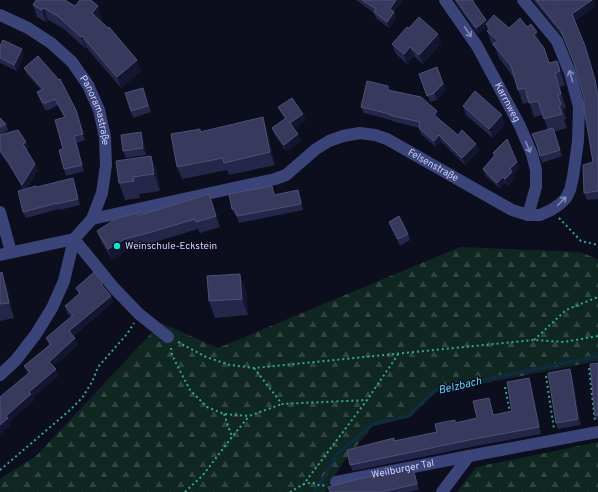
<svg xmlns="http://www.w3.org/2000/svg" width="598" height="492" font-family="Overpass,sans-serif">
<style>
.forest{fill:url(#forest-firs)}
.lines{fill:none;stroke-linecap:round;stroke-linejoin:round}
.stream{stroke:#0e2b3f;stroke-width:3.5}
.path{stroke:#33a989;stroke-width:2;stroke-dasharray:2 3;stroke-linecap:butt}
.minor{stroke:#3a4479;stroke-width:12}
.wall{fill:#25274a}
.shaded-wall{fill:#141530}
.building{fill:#37395d;stroke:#4e5076}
.oneway{stroke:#828aba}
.poi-dot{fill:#0be8d0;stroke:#0c0d1d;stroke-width:1.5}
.labels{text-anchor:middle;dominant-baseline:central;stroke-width:3;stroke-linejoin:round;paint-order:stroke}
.street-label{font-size:10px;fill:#cbcffc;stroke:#0c0d1d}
.poi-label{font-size:10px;fill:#cbcffc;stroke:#0c0d1d;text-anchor:start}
.water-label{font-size:11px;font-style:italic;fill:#5ed0f7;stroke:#0c0d1d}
</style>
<defs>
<pattern id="forest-firs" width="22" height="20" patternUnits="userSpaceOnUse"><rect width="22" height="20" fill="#102621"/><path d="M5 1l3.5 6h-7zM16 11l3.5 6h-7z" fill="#314442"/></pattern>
</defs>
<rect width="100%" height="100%" fill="#0c0d1d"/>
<g class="forest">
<polygon points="460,247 580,252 598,259 598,361 435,393 410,417 373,426 344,461 325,492 0,492 0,479 36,456 161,323 218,348"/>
<polygon points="598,442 598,492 457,492 476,467"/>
</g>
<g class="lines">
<polyline class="stream" points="314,492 326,475 336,455 373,424 408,416 435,390 598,356"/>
<g class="path">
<polyline points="559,218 581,241 598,245"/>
<polyline points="534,340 566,310 598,297"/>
<polyline points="178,342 206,357 230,365 254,368 534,340 564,342 598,336"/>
<polyline points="171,348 172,355 180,371 190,390 207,407 224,414 249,416 282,404"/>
<polyline points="254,368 282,404 367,400"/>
<polyline points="589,368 595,421"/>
<polyline points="546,376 554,429"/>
<polyline points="505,387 510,412"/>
<polyline points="224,414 232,437"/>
<polyline points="0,470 70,410 82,398 92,382 98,367 127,334 134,323"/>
<polyline points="303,485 367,400 399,353"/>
<polyline points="185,492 203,475 232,437 249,416"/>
<path d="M290 492C296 489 303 483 310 483 316 482 318 487 325 485"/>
</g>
<g class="minor">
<path id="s1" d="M445 0 477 46 520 126 532 154 536 170V187L528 215"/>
<path id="s2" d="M0 15 28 28 51 43 72 62 88 85 99 110 105 137 106 165 102 193 92 219 74 239 64 281 52 308 36 334 16 360 0 375"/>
<polyline points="0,212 11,252"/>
<path id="s3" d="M92 219 275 179 286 175 316 149 329 141 343 136 360 133 375 135 387 139 512 210 528 215H540L551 210 560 204 566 198 570 190 573 177 578 141 579 107 570 73 557 41 523 0"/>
<polyline points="74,239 114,288 139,314 168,337"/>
<polyline points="0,255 74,239"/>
<path id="s4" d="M336 482 469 456 598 432"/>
<polyline points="442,492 469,456"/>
</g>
</g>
<g class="wall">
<polygon points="356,0 403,0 394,12 396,18 389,28 376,18 374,13"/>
<polygon points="454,0 475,0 473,2 487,23 509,28 542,46 549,63 557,61 563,75 565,85 560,87 566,108 563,109 566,119 564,120 567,128 554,132 562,156 542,163 537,147 532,134 548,130 543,115 534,117 529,102 523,104 514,78 499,58 495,48 492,45 487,31 488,31 487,27 478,34"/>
<polygon points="533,0 555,0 556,1 558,0 594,0 596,6 575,21 588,54 598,90 598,199 587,200 584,193 593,162 584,98 575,65 564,38"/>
<polygon points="33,5 75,6 102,18 100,21 137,60 141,71 121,88 86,47 85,48 64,29 48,20 46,22 37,17"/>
<polygon points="409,28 438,34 441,43 423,64 414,56 407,64 396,54 392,44"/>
<polygon points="0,46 24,55 17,71 0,63"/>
<polygon points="437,67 446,90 437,100 430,102 419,74"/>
<polygon points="24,68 76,110 85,140 77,143 84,171 66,176 64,169 63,149 64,117 58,105 49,110 45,110 39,98 37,92 41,90 27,74"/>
<polygon points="143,88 151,112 133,118 125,93"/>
<polygon points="390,90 439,117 438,118 458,135 476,144 479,150 465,165 441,141 436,147 421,134 419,128 392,121 391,120 364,113 361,107"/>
<polygon points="463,106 505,124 493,138 466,115"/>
<polygon points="278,107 306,120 294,129 298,134 301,141 286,151 274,134 272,128 285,119 281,113"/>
<polygon points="0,118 6,124 8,130 0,135"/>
<polygon points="200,129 201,132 267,130 275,165 229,175 227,170 182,179 177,167"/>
<polygon points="0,135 26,142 29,148 26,150 35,164 37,171 27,188 37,187 73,178 80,205 59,210 59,209 26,218 23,212 23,189 14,173 12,170 0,153"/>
<polygon points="143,138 146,155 126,158 123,151"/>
<polygon points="493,153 517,162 519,168 513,174 515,178 507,186 505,183 500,189 485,175 483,169 494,156"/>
<polygon points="151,156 157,172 160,191 139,194 140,198 125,200 119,183"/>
<polygon points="275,192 275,195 301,197 303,210 239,223 236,215 235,215 232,209"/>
<polygon points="209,194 220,227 200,233 198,229 152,243 129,249 112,260 101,241 97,231 139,216"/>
<polygon points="389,222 408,234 410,240 400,246 391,228"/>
<polygon points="2,272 7,288 14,318 0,321 0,273"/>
<polygon points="76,288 105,289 111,296 113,302 73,336 78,345 53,366 58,376 33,397 34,400 9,422 10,425 0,434 0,397 28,374 24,366 49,345 46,338 71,317 67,313 65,306 79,295"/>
<polygon points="246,290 248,315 215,318 209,301"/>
<polygon points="598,363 598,422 595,416"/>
<polygon points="572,375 581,425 558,429 556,423"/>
<polygon points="531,384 541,434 476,446 353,471 350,465 395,441 437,432 456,423 477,418 489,398 491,404 494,415 512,411"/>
<polygon points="415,474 419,490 409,492 330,492"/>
</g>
<g class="shaded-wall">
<polygon points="396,0 403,0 394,12 396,18 389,28 387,22 390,9"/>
<polygon points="592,0 594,0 596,6 575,21 572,14"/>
<polygon points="98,6 102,18 96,25 92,13"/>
<polygon points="44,8 48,20 46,22 42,10"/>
<polygon points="486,20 488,26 486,24 487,27 478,34 476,28"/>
<polygon points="537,32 542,46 534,35"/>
<polygon points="438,34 441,43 423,64 419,55"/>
<polygon points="82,36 86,47 85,48 81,37"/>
<polygon points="585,46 598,88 598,97"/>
<polygon points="410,47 414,56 407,64 404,54"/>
<polygon points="22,49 24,55 17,71 14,65"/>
<polygon points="137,60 141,71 121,88 117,77"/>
<polygon points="557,61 563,75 565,85 560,71"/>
<polygon points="555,73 560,87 566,108 561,94"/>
<polygon points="443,84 446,90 437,100 434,93"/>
<polygon points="558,95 563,109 566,119 561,105"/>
<polygon points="76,110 79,116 85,140 83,134"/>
<polygon points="437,111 439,117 436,121 434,115"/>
<polygon points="303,114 306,120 293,130 290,123"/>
<polygon points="502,115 505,124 493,138 489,129"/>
<polygon points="263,117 267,130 275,165 270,152"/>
<polygon points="141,132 143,138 146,155 143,148"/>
<polygon points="298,134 301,141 286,151 284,145"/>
<polygon points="439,135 441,141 436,147 434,141"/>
<polygon points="74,136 77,143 84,171 82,165"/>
<polygon points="26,142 29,148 25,151 23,144"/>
<polygon points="476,144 479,150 465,165 462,158"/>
<polygon points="151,156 157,172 160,191 154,174"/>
<polygon points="517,162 519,168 513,174 515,178 507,186 505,179 510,169"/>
<polygon points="35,164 37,171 25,192 22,185"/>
<polygon points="503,177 505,183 500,189 497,183"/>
<polygon points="73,178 75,184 80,205 78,199"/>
<polygon points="298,190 301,197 303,210 301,204"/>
<polygon points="209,194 213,205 220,227 216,216"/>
<polygon points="125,239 129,249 112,260 108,249"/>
<polygon points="2,272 7,288 14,318 9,303"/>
<polygon points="240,274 246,290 248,315 242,299"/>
<polygon points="103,283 105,289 101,284"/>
<polygon points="111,296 113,302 71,337 69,331"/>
<polygon points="75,338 78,345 51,368 49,362"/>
<polygon points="56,369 58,376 33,397 34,400 9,422 10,425 0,434 0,425 6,416 29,392"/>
<polygon points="570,369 572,375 581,425 578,419"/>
<polygon points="529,378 531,384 541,434 539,427"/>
<polygon points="489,398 491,404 495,421 493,415"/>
<polygon points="413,468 415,474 419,490 417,484"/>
</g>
<g class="building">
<polygon points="36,0 65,0 75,6 80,0 91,0 98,6 92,13 108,28 109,27 137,60 117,77 82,36 81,37 59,17 44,8 42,10 33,5"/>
<polygon points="362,0 396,0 390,9 394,12 387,22 374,12 376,9"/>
<polygon points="456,0 472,0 486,20 476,28"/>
<polygon points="536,0 555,0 556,1 558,0 592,0 572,14 585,46 595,80 598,97 598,191 584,193 583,165 593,162 584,108 584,98 574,63 561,31"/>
<polygon points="494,15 509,28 520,18 527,27 531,24 537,32 534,35 544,48 549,63 557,61 560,71 555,73 561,94 558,95 561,105 559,106 562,114 544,119 538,101 529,103 525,88 518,90 511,66 493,44 498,41 487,31 490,28 486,24"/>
<polygon points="419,17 438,34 419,55 410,47 404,54 392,44 407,27 409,28"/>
<polygon points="3,40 22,49 14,65 0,58 0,46"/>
<polygon points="38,56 59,80 60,79 76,110 83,134 74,136 82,165 64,169 59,150 63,149 55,120 65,117 55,99 46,103 43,103 37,92 43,89 24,68"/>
<polygon points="437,67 443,84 434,93 427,96 419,74"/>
<polygon points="367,81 388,86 388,90 421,97 437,111 434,115 458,135 462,130 476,144 462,158 439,135 434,141 419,128 420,122 389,115 390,114 361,107"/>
<polygon points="143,88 148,106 131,111 125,93"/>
<polygon points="475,91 502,115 489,129 463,106"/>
<polygon points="292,98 303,114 290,123 289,122 298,134 284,145 272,128 286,118 278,107"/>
<polygon points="263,117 270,152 224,163 223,158 177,167 171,134 200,129 200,132"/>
<polygon points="0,118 6,124 0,127"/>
<polygon points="553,128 560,150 540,156 537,145 532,134"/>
<polygon points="18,130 26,142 23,144 35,164 22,185 11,167 12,167 0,150 0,135"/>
<polygon points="141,132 143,148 123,151 121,135"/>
<polygon points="507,139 517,162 510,169 512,172 505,179 503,177 497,183 483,169 495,155 493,153"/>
<polygon points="151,156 154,174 133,177 134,181 119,183 116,161"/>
<polygon points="73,178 78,199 57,204 57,203 23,212 18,191 36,186 37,187"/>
<polygon points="272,186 274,195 298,190 301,204 237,216 235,209 232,209 229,194"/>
<polygon points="209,194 216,216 196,222 195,219 148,233 125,239 108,249 97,231 117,218 138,213 138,216"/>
<polygon points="399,216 408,234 398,239 389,222"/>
<polygon points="2,272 9,303 0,304 0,273"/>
<polygon points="94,272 103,283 101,284 111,296 69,331 75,338 49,362 56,369 29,392 31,394 6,416 8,418 0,425 0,397 30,372 24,366 51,344 46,338 73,315 65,306 80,293 76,288"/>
<polygon points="240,274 242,299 209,301 207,276"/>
<polygon points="598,363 598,415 595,416 590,364"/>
<polygon points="570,369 578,419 556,423 548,373"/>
<polygon points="529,378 539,427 474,439 350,465 347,450 394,438 394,441 437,432 435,424 455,420 455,423 477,418 473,401 489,398 493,415 512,411 507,382"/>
<polygon points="413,468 417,484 381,492 330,492 328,487 354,480"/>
</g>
<defs><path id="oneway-shaft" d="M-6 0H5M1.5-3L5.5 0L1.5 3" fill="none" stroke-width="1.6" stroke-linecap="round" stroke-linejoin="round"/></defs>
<g class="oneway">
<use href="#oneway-shaft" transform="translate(468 32) rotate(56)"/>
<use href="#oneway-shaft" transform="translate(571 76) rotate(-106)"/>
<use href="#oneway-shaft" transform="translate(528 147) rotate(67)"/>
<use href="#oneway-shaft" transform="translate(562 201) rotate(-46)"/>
</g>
<circle class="poi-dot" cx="117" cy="246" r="4"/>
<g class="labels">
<g class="street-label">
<text stroke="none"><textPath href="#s1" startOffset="120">Karrnweg</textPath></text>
<text stroke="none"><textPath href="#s2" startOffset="141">Panoramastraße</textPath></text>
<text stroke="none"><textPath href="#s3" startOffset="367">Felsenstraße</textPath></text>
<text stroke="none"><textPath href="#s4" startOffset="68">Weilburger Tal</textPath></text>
</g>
<g class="poi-label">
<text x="125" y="246">Weinschule-Eckstein</text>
</g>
<g class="water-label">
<text transform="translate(460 386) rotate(-13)">Belzbach</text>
</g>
</g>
</svg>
